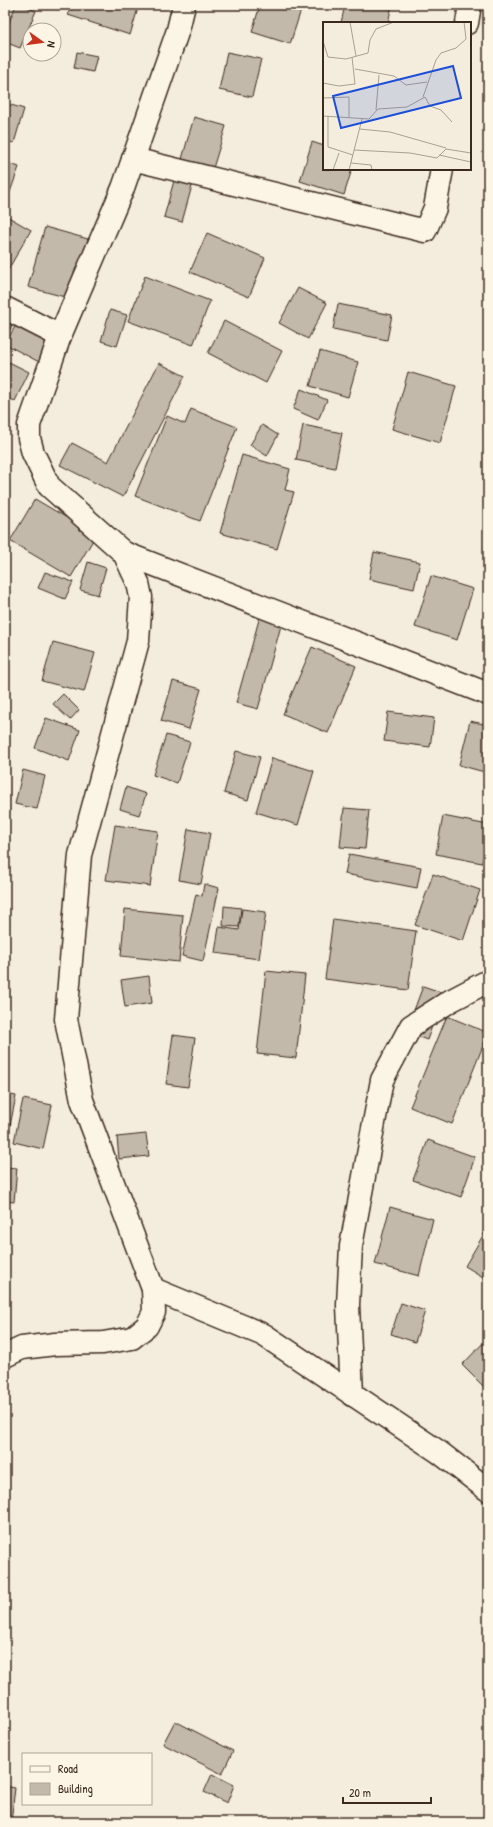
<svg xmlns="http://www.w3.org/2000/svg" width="493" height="1827" font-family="'Patrick Hand',sans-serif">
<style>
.building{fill:#c3b9aa;stroke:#3b2a1e}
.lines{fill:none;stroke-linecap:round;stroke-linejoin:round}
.minor-casing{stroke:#3b2a1e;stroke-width:25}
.minor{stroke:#fcf5e5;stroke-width:22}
.inset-road{fill:none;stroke:#aa9f91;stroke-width:1}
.view{fill:#1d4ed8;fill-opacity:0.15;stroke:#1d4ed8;stroke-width:2}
.inset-edge{fill:none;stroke:#3b2a1e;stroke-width:2}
</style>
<rect width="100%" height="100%" fill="#f4eddd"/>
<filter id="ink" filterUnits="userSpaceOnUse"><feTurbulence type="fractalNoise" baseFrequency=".025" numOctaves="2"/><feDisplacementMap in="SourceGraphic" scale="8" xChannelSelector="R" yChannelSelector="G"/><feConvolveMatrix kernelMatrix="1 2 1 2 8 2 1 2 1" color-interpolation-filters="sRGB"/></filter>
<g filter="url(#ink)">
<g class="building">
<polygon points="16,5 22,5 36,11 20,48 5,42 5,32"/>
<polygon points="71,5 139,5 130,35 68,15"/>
<polygon points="260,5 297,5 302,7 290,44 252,32"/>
<polygon points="345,5 392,5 388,23 341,23"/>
<polygon points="77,52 97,56 93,72 74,68"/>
<polygon points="227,52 261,59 252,97 219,90"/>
<polygon points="5,103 24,109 14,143 5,141"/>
<polygon points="194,117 226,126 213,168 182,159"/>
<polygon points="312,142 324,146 324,169 352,169 344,195 300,181"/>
<polygon points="5,162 19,167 5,206"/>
<polygon points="175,177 193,182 182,222 164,217"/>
<polygon points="5,215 31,230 5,275"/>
<polygon points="45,227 88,239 72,299 28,287"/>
<polygon points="207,233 265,258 249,297 190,272"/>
<polygon points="145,276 210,301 193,345 128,321"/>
<polygon points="298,288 327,303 308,339 279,323"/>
<polygon points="338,304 392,315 387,340 333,329"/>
<polygon points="110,310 127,315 117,346 101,341"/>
<polygon points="5,320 13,323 5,340"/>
<polygon points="224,321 282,351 266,383 208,353"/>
<polygon points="17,323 52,343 41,363 5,344"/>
<polygon points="320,351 358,362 348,397 310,386"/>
<polygon points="9,362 29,372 15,401 5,397 5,370"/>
<polygon points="159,363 185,376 123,497 60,465 72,443 108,462"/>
<polygon points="408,372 456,386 440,443 392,429"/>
<polygon points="301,389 327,400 318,420 293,409"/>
<polygon points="191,409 237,427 200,521 135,496 167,416 185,424"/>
<polygon points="262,425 278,435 267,456 250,445"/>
<polygon points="303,425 342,433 335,468 296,460"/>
<polygon points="242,455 290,469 285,490 294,492 277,549 220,533"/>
<polygon points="35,499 96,535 71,577 10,541"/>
<polygon points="374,552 420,562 414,589 369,579"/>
<polygon points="88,562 106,568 98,595 80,590"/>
<polygon points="45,572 73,582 65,599 38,588"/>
<polygon points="431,576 473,589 457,640 415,627"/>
<polygon points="260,616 282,622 258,709 236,703"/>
<polygon points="53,642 95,653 84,692 42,681"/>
<polygon points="312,647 356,666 328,733 283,714"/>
<polygon points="173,681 201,689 189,729 161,721"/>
<polygon points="63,694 79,710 70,720 53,704"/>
<polygon points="388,712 434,718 430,747 384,741"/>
<polygon points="46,718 80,730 69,761 35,748"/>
<polygon points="470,721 488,725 488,773 459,765"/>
<polygon points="166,735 190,742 177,783 153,775"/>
<polygon points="236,751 260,757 248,800 224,793"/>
<polygon points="272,758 314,771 298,825 256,812"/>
<polygon points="23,770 45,776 37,809 15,804"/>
<polygon points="126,787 146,794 139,815 120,809"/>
<polygon points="344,808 369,810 365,849 340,847"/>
<polygon points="443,816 488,825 488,834 482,863 436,854"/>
<polygon points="115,825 158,831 150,886 106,880"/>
<polygon points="188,829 210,833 201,884 179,880"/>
<polygon points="349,854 421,867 417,888 345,874"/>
<polygon points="433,874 480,890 463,941 415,925"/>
<polygon points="204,884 219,888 203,961 182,956 196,894 202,896"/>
<polygon points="224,906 241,908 239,927 223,926"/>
<polygon points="125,909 183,915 179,962 121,956"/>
<polygon points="242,909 266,912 259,959 215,953 219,927 239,930"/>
<polygon points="333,919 416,931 408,990 325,979"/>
<polygon points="266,971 305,975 296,1058 257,1054"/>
<polygon points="149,976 152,1003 125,1007 121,980"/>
<polygon points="423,986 444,993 427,1040 406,1032"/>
<polygon points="447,1016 488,1033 452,1124 410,1107"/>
<polygon points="173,1035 195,1038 188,1087 166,1084"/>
<polygon points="5,1094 16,1096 8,1136 5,1135"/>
<polygon points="23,1099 52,1105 43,1149 14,1142"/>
<polygon points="146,1134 149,1156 119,1159 117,1137"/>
<polygon points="428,1140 475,1157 461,1197 413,1180"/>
<polygon points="5,1167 17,1168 14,1202 5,1201"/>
<polygon points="390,1207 433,1219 419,1276 375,1264"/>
<polygon points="488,1227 488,1280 465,1266"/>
<polygon points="401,1303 425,1311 415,1342 391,1334"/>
<polygon points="488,1338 488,1391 462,1365"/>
<polygon points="175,1721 233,1751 222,1774 163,1744"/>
<polygon points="212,1774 234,1785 227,1803 204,1792"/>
<polygon points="5,1786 15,1788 11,1822 5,1822"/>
</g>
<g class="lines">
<g class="minor-casing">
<g id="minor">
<polyline points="467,23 470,5"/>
<polyline points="133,159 425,231 435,208 442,169"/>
<polyline points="5,308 60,336"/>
<polyline points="124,553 488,694"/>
<polyline points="153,1289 264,1335 439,1452 488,1490"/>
<polyline points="5,1356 22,1348 55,1344 103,1343 132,1338 147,1326 154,1312 153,1289 82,1100 66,1019 80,855 138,641 141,597 138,583 124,553 49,486 33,453 29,438 29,425 60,336 123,188 178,30 184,5"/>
<polyline points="352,1395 348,1305 351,1246 382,1080 411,1026 450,1001 488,981"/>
</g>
</g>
<use href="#minor" class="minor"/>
</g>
</g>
<g transform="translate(323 22)">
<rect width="148" height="148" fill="#f4eddd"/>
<path class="inset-road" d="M27 0 33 34M141 0 143 17M0 19 5 35 23 37 45 31 47 18 53 7 71 0M32 47 71 54 83 63 104 60M0 61 16 64 32 62 29 35M100 75 113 38 118 31 133 26 143 17M0 76 26 75V95M53 88 56 53M0 94 46 97 55 87 84 85 102 75 107 84 118 88 129 100M5 94V125L30 133M37 107 67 110 123 126M31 128 87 131 114 136 123 127 148 131M116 133 148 140M28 141 48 143 49 148M10 148 16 131M26 148 39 97"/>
<path class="view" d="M130 44 138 76 18 106 10 74Z"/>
<rect width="148" height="148" class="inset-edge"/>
</g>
<rect width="493" height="1827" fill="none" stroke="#fcf5e5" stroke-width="20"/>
<rect x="10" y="10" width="473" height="1807" fill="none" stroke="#3b2a1e" stroke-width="1.5" filter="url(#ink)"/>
<rect x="22" y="1753" width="130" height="52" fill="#fcf5e5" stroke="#afa495"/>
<rect x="30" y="1766" width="20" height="6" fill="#fcf5e5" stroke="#afa495"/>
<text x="58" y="1773" font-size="12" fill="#3b2a1e">Road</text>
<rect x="30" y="1783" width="20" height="12" fill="#c3b9aa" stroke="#afa495"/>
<text x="58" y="1793" font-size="12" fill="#3b2a1e">Building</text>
<g transform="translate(42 42) rotate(104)"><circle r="19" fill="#fcf5e5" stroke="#afa495"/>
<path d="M0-3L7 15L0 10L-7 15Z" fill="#c8321e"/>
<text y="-6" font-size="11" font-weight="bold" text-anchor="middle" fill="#3b2a1e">N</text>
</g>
<path d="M343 1797v6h88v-6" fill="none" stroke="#3b2a1e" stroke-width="2"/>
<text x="349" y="1797" font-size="12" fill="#3b2a1e" stroke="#fcf5e5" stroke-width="3" paint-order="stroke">20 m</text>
</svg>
